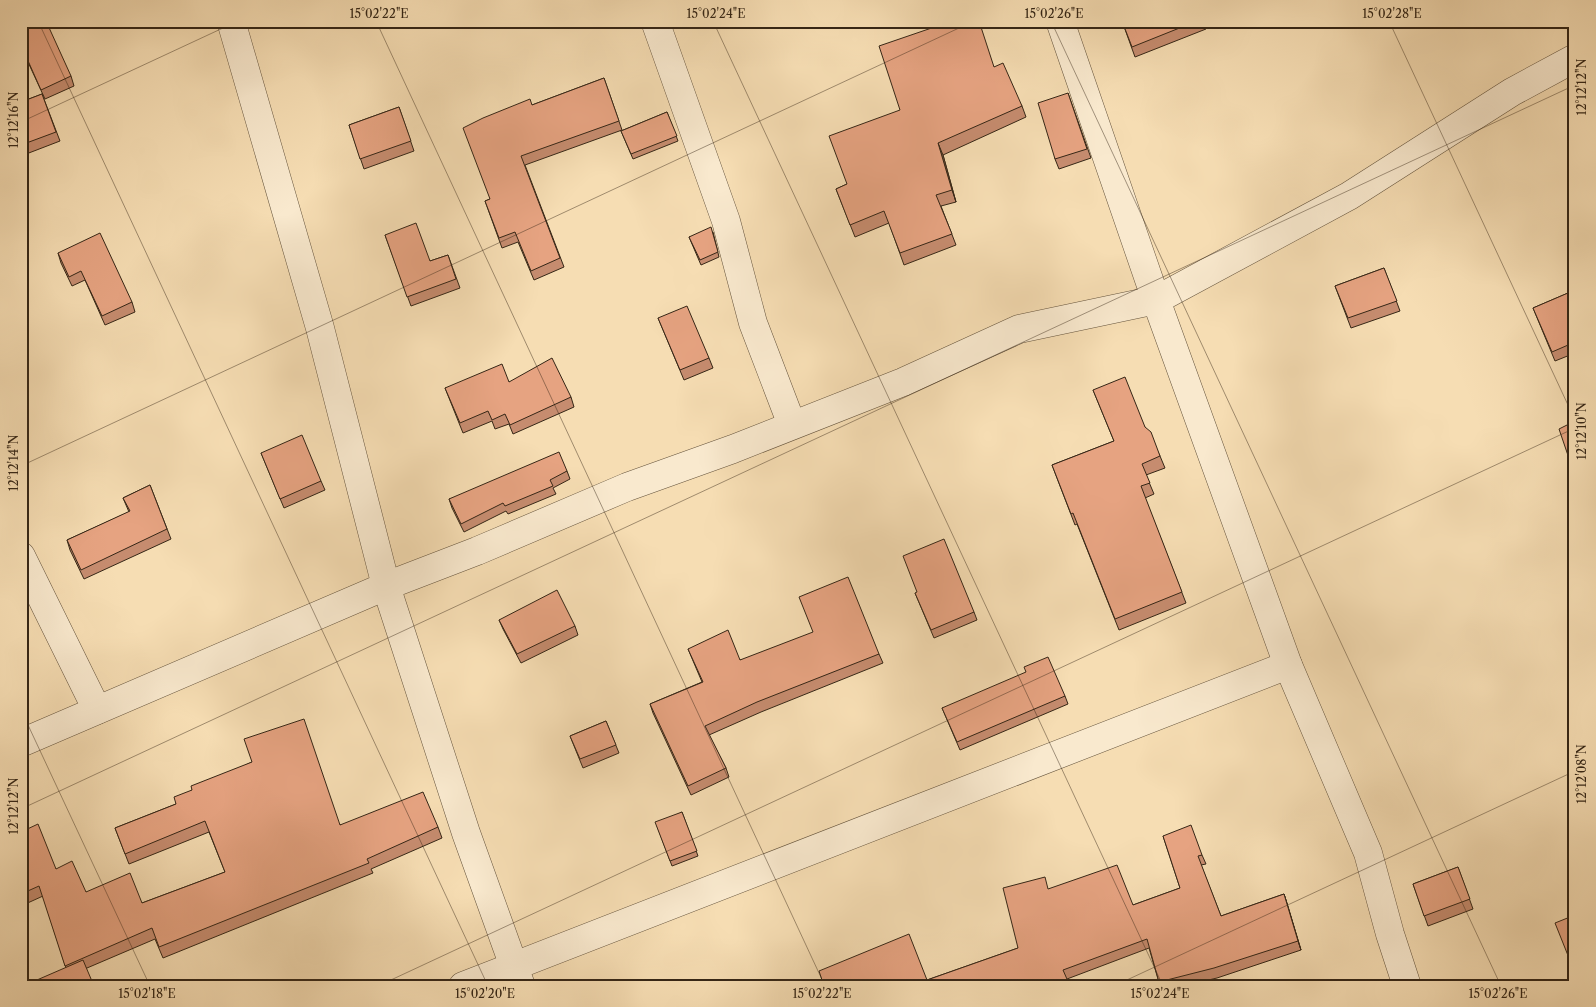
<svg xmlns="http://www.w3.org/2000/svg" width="1596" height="1007" font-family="'Libre Caslon Text',serif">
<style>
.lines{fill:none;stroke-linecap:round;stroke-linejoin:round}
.minor-casing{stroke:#65543d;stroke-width:29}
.minor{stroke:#f9e9ce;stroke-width:28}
.wall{fill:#c68c6f;stroke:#352616}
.shaded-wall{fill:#a1725a;stroke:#352616}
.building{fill:#e6a381;stroke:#352616}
.ticks{fill:none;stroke:#352616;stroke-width:1;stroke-opacity:0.45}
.neatline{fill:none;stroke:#352616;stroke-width:2}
.ticks-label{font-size:12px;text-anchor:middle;fill:#352616}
</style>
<rect width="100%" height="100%" fill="#f6ddb3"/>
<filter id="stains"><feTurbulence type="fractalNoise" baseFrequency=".004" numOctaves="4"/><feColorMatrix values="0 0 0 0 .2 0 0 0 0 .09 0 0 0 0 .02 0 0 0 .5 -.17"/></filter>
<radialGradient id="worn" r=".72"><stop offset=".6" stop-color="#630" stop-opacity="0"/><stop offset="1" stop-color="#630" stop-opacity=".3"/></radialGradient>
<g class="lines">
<g class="minor-casing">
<g id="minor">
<polyline points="231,21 320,328 386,586 466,833 521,986"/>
<polyline points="655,21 726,221 753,323 792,425"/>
<polyline points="21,556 97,710"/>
<polyline points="21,743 386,586 477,551 627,487 733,449 903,382 1019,329 1156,300 1060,21"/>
<polyline points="463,986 1288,665"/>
<polyline points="1407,986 1390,934 1368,853 1288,665 1156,300 1349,196 1512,92 1575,58"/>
</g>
</g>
<use href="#minor" class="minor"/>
</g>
<g class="wall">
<polygon points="21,21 71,76 74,86 45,99 21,47"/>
<polygon points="1122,21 1203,21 1206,29 1135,57"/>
<polygon points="995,67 1022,106 1026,117 943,155 956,202 941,206 956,245 904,265 889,223 855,237 836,189 847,184"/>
<polygon points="604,78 622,130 525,165 564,267 534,280 518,242 502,248 485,201 490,199 532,105"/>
<polygon points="1068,93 1091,158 1059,169 1055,159"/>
<polygon points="42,94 60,141 21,156 21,102"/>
<polygon points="399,107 414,151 364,169 349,125"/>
<polygon points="667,112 678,141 633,159 621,131"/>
<polygon points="713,232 719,257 701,265 689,237"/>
<polygon points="385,235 430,261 448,255 460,288 411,306"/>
<polygon points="58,253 132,302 135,312 105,325 85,280 72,286 61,263"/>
<polygon points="1384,268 1400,311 1351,328 1335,286"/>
<polygon points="1575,290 1575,353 1555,361 1533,308"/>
<polygon points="658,318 709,358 713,368 684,380"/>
<polygon points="509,382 571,397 574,407 513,434 509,424 495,429 492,421 463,433 445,388"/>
<polygon points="1093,390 1145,427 1160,456 1165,468 1146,475 1154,494 1145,498 1186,603 1119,630 1077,524 1075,525 1052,465 1114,441"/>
<polygon points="261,453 321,481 325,490 284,508"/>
<polygon points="567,471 570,479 553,488 556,494 508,514 506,511 464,532 452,508 449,499"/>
<polygon points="150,485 171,539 84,579 70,550 67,540 129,512 123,498"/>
<polygon points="915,593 974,612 977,620 934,638"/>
<polygon points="499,620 575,626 578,635 521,663 503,629"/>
<polygon points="688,649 740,660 879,654 883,663 761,712 709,735 726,768 729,777 691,795 653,713 650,704 702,682"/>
<polygon points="1065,696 1068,704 960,750 942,708"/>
<polygon points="606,721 619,753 583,768 570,736"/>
<polygon points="252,762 341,825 438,827 442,838 371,869 373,873 163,958 155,939 87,968 66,968 43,896 21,906 21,832 56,869 86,892 142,903 225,872 209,832 129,864 115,828 176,804 192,790"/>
<polygon points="682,812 698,856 672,866 657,826"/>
<polygon points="1163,836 1202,855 1206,864 1201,865 1221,916 1284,894 1301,950 1217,978 1183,986 1160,986 1149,948 1067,979 1070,986 824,986 927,980 1018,948 1049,889 1133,905 1180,888"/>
<polygon points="1458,867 1473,909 1428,926 1413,884"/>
</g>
<g class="shaded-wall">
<polygon points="938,143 943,155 956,202 952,190"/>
<polygon points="1284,894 1287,903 1301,950 1298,941"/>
</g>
<g class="building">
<polygon points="21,21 46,21 71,76 41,90 21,45"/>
<polygon points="952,21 979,21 994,67 1003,63 1022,106 938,143 952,190 936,195 952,234 900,253 884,211 850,225 836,189 847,184 829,136 900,110 879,46"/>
<polygon points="1122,21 1197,21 1132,47"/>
<polygon points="604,78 619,121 521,156 560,258 531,271 515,232 499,238 485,201 490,199 463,128 483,118 530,99 532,105"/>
<polygon points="1068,93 1087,149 1055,159 1038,103"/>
<polygon points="42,94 56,132 21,145 21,102"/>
<polygon points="399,107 411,141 360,159 349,125"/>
<polygon points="667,112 677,136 631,154 621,131"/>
<polygon points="416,223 430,261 448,255 456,279 407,297 385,235"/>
<polygon points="711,227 718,252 700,260 689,237"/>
<polygon points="100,233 132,302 102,316 81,271 69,277 58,253"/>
<polygon points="1384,268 1397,301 1348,318 1335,286"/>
<polygon points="1575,290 1575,342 1552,352 1533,308"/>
<polygon points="687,306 709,358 680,370 658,318"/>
<polygon points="552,358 571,397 510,425 505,414 492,420 488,411 460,423 445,388 502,364 509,382"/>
<polygon points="1125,377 1145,427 1151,432 1160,456 1142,464 1150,483 1141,486 1182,592 1115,619 1073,513 1071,514 1052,465 1114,441 1093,390"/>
<polygon points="1575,421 1575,476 1559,429"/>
<polygon points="302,435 321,481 280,499 261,453"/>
<polygon points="559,452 567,471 550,480 553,486 505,506 503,503 461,524 449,499"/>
<polygon points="150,485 167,529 81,570 67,540 130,511 123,498"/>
<polygon points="944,539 974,612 931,630 915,593 917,592 903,556"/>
<polygon points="848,577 879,654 757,702 705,726 726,768 688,786 650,704 703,682 688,649 728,630 740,660 813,632 799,597"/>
<polygon points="557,590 575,626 517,654 499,620"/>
<polygon points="1048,657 1065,696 957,742 942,708 1026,672 1024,667"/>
<polygon points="304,719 340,825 423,792 438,827 367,859 369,863 159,947 152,928 65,966 39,886 21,894 21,832 38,824 56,869 72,861 86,892 130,873 142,903 225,872 205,821 125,854 115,828 176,804 174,797 192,790 191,786 252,762 244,739"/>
<polygon points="606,721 616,745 580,759 570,736"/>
<polygon points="682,812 697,851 670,861 655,822"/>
<polygon points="1191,825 1202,855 1198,856 1221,916 1284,894 1298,941 1214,968 1159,982 1147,939 1063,970 1070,986 924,986 922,982 912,986 824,986 819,971 909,934 927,980 1018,948 1003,888 1045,877 1048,889 1117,865 1133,905 1180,888 1163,836"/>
<polygon points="1458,867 1470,899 1424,916 1413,884"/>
<polygon points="1575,915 1575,973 1555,923"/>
<polygon points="83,960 94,986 31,986 30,983"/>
</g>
<path class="ticks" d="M38 21 488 986M376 21 825 986M713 21 1163 986M1051 21 1501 986M1389 21 1575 420M21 122 238 21M21 466 974 21M21 710 150 986M21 809 1575 85M378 986 1575 428M1114 986 1575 771"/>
<rect width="1596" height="1007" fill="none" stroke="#f6ddb3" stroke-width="55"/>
<rect x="28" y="28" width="1540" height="952" class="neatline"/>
<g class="ticks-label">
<text x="379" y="18">15°02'22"E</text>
<text x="716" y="18">15°02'24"E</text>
<text x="1054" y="18">15°02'26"E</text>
<text x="1392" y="18">15°02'28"E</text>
<text transform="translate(1582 87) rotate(-90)" y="4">12°12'12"N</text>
<text transform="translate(14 120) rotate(-90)" y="4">12°12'16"N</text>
<text transform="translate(1582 431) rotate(-90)" y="4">12°12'10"N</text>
<text transform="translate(14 463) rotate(-90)" y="4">12°12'14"N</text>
<text transform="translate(1582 774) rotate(-90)" y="4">12°12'08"N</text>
<text transform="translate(14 806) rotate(-90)" y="4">12°12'12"N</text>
<text x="147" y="998">15°02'18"E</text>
<text x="485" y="998">15°02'20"E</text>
<text x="822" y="998">15°02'22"E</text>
<text x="1160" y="998">15°02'24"E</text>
<text x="1498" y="998">15°02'26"E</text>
</g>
<rect width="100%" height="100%" filter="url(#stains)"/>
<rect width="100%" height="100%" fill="url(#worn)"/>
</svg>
